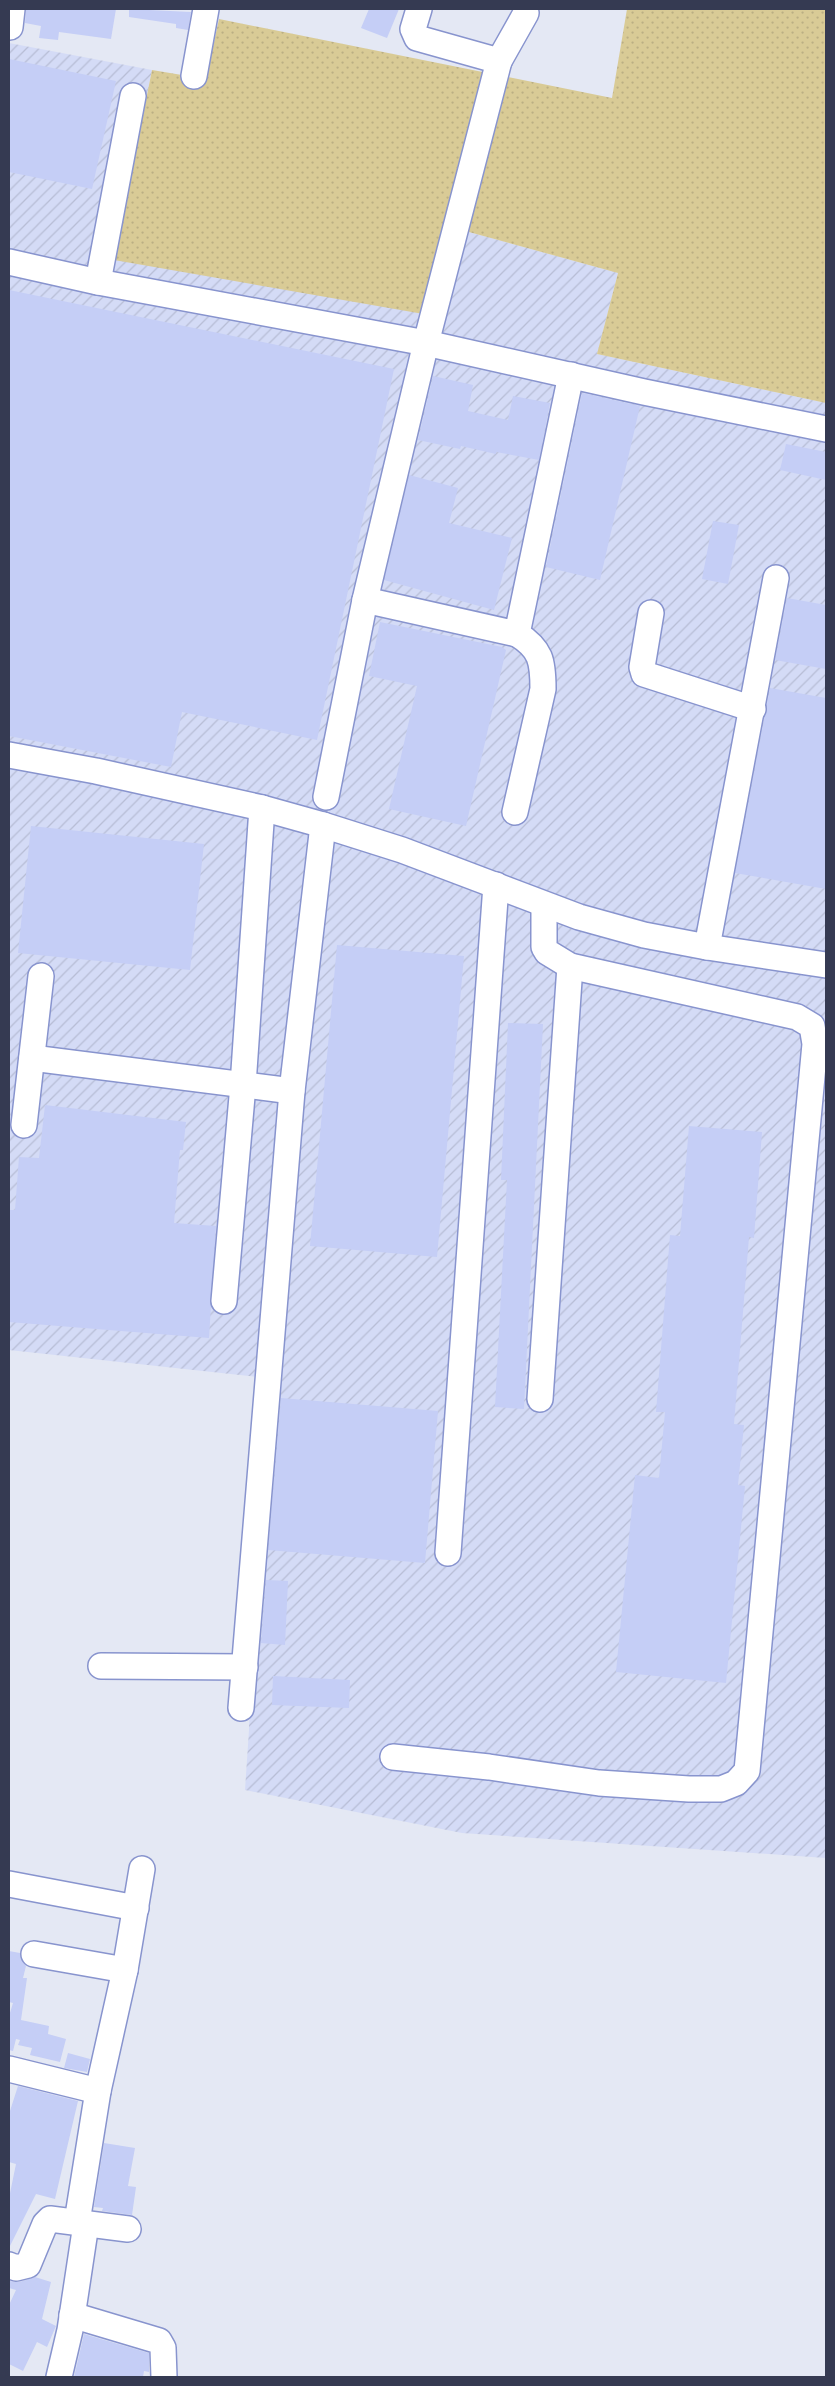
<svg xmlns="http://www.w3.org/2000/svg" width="835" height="2386" font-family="Raleway,sans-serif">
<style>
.industrial{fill:url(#industrial-furrows)}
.grass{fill:url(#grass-dots)}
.building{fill:#c5cef6}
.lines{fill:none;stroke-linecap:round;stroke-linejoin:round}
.minor-casing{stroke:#8894ce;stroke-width:28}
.minor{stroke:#fff;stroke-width:25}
</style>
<defs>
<pattern id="industrial-furrows" width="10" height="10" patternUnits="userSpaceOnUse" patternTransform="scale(1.25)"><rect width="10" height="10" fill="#d4dbf6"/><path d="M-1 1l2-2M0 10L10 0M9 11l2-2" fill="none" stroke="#b7bdd5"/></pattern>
<pattern id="grass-dots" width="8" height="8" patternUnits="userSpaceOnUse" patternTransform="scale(1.25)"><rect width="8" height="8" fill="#d9cb96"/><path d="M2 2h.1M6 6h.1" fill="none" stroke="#bbaf83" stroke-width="1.8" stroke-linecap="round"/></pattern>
</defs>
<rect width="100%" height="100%" fill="#e4e8f4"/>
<polygon class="industrial" points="9,43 152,70 114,259 458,229 618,273 597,354 826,403 826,1858 462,1833 245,1790 249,1730 259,1377 9,1350"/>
<polygon class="grass" points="627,9 826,9 826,403 597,354 618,273 458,229 435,316 114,260 152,70 206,79 219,19 612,98"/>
<g class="building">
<polygon points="26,9 116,9 111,39 59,32 58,40 39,38 41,26 25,23"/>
<polygon points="129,9 191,12 188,30 176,28 176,24 129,17"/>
<polygon points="369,9 399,9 387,38 361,28"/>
<polygon points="9,59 116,81 92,189 9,172"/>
<polygon points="9,290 394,369 317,740 182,712 171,767 9,736"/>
<polygon points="433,376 473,385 468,411 508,420 513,396 550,403 539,460 496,452 496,454 461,446 460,449 418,440"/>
<polygon points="582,393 640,406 600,580 546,567"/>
<polygon points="786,444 826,452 826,480 780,470"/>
<polygon points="409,475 458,488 449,523 512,538 494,610 384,580"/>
<polygon points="713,521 739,525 728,584 702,579"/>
<polygon points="787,598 826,605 826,669 775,660"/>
<polygon points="380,622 502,647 506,650 466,826 389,809 417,686 369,676"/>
<polygon points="770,688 826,698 826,889 735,873"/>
<polygon points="31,826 204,844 190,970 18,953"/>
<polygon points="337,945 464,956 437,1257 310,1246"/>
<polygon points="508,1023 543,1024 524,1409 495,1407 507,1180 501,1180"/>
<polygon points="45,1105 186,1122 183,1150 180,1150 174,1223 216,1226 209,1338 9,1322 9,1210 15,1210 19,1157 39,1158"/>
<polygon points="689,1126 762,1132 754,1238 749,1237 734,1424 744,1425 738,1485 745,1486 726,1683 616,1672 635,1475 659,1478 665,1412 656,1412 670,1235 680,1236"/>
<polygon points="281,1398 438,1411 425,1563 268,1550"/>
<polygon points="266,1580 288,1581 285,1645 261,1643"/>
<polygon points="273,1676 350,1680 349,1708 272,1705"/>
<polygon points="9,1951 20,1953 21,1959 26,1966 23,1978 27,1978 21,2020 49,2026 48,2034 66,2039 60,2062 30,2055 32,2048 18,2045 20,2040 16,2039 13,2051 9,2050 9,2016 13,2003 9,2002"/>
<polygon points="68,2053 90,2059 87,2072 64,2068"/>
<polygon points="18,2086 78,2101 55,2199 36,2194 9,2248 9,2198 16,2164 9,2162 9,2114"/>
<polygon points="104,2143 135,2148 128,2186 136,2187 132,2215 102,2211 103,2208 94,2207"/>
<polygon points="35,2277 51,2282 42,2319 56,2326 47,2347 37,2342 23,2371 9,2364 9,2305 16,2290 9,2288 9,2281 19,2282"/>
<polygon points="84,2334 149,2353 149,2372 144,2371 143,2377 74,2377"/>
</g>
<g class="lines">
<g class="minor-casing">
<g id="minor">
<polyline points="419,9 413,29 417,38 499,61 526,13"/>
<polyline points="10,27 12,9"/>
<polyline points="194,76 206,9"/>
<polyline points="9,262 98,282 426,343 644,392 826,429"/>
<polyline points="98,282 133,96"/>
<polyline points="365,600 517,634 571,375"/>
<polyline points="651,613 642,667 644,674 753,709"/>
<polyline points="9,755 96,771 262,808 323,825 402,850 579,917 644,935 707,947 826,965"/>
<polyline points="326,797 365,600 426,343 499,61"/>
<path d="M515 812 543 689C543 661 541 649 517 634"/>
<polyline points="707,947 776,578"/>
<polyline points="32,1058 292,1091"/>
<polyline points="24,1125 41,976"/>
<polyline points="224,1301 243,1085 262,808"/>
<polyline points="540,1399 570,966"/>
<polyline points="448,1553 496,885"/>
<polyline points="101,1666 245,1667"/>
<polyline points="241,1708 292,1091 323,825"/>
<polyline points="393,1757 489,1767 599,1783 689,1789 721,1789 736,1783 747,1771 815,1044 812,1026 797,1017 570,966 547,952 544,947 544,905"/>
<polyline points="9,1884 136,1908"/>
<polyline points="34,1954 125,1970"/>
<polyline points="9,2069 98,2091"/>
<polyline points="77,2222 98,2091 125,1970 142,1869"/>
<polyline points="9,2265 16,2268 28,2265 45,2224 50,2219 128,2229"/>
<polyline points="72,2315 159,2341 163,2348 164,2377"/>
<polyline points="59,2377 70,2330 86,2224"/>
</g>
</g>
<use href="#minor" class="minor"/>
</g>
<rect width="835" height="2386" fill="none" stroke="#353a52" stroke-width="20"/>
</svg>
